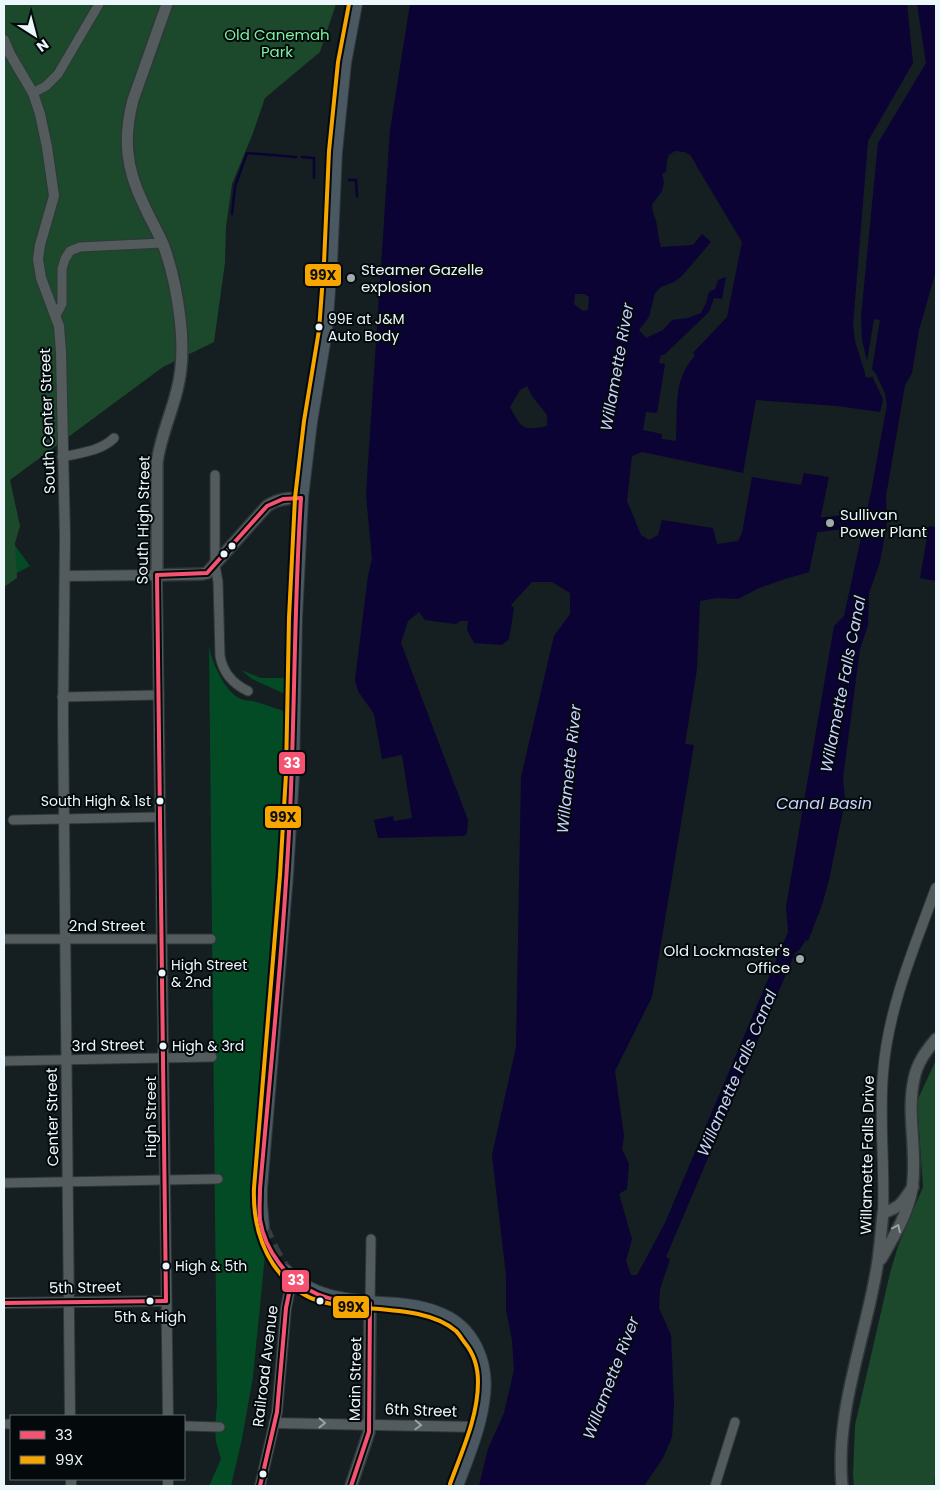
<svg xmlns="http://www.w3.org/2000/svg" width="940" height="1490" font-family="Poppins,sans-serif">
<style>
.green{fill:#034b24}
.forest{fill:#1c482b}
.water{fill:#0a0333;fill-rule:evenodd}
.pier{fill:#151e21}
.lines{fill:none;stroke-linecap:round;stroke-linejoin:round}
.stream{stroke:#0a0333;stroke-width:2.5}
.river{stroke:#0a0333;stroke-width:14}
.trunk-tunnel{stroke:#353f42;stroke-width:14;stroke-dasharray:14 7;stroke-linecap:butt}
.minor-casing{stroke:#303739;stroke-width:11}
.tertiary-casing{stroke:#303739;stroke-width:12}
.secondary-casing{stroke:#303739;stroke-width:14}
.trunk-casing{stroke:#303739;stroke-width:16}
.minor{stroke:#545b5d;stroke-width:9}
.tertiary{stroke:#545b5d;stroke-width:10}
.secondary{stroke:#545b5d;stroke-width:11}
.trunk{stroke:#4a5862;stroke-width:14}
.bus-1-casing{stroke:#040a0c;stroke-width:8}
.bus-2-casing{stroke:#040a0c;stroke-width:8}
.bus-1{stroke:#f65372;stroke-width:4}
.bus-2{stroke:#f7a600;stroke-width:4}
.oneway{stroke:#98a1a4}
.poi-dot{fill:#a0abae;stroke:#040a0c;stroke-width:2}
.bus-dot{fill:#ebf7fa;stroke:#040a0c;stroke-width:2}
.labels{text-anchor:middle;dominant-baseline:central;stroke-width:4;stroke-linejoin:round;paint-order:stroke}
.bus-label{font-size:14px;fill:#ebf7fa;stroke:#040a0c;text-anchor:start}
.park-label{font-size:15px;fill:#7bf39f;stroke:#040a0c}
.poi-label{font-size:15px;fill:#ebf7fa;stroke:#040a0c;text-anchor:start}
.street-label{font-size:15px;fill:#ebf7fa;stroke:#040a0c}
.water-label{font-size:16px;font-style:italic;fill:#cad1ff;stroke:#040a0c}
.line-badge{stroke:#040a0c;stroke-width:2}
.badge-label{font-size:14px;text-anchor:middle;font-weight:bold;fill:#fff}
.pale-badge-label{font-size:14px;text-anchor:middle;font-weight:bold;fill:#111}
</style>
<rect width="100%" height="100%" fill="#151e21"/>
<g class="green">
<polygon points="14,544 30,566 4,580"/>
<path d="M209 646C212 663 225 692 241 699 245 700 249 701 253 701 263 704 274 708 284 711L281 808 250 1194C250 1217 255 1235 265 1255L253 1377 242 1439 231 1486H209L221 1459 216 1442 215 1427 217 1405Z"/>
<polygon points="241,670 261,678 285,678 285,694 252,679"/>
</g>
<g class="forest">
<polygon points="4,4 336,4 320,52 265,98 253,133 232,184 226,227 225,263 214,342 163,367 10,480 20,526 15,543 17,578 4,587"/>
<polygon points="936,1060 936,1462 934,1486 854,1486 853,1475 855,1425 890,1273 898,1246 923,1187 917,1101"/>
</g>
<g class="water">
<path d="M410 4H936V271L919 330 912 373 905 385 886 496 887 523 880 562 869 593 868 625 860 649 843 778 845 801 829 880 822 905 808 941 806 940 800 949 795 953 666 1257 670 1259 660 1289 659 1308 671 1335 674 1404 672 1437 663 1458 644 1486H479L488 1449 504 1413 514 1370 512 1340 506 1310V1275L492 1155 516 1047 521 777 554 636 570 614V593L552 582H532L511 605 514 608 509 639 502 645 474 643 467 630 468 621H460L456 624 425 620 419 612 408 621 401 643 468 820 467 833 464 836 378 838 374 820 393 816 394 821 412 818 402 755 382 759 374 714 358 691 355 680 368 576 372 559 366 494 390 130ZM675 151 690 155 742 242 727 317 693 353 695 356C672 380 678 411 676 441L662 439V434L643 430 646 412 657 413 665 364 659 363 661 355H664L709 312 714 298 722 299 726 277 718 280 715 289 709 292 706 303 701 313 688 318 672 320 663 330 646 338 639 330 649 317 655 293 661 287 674 282 681 277 711 242 702 234 693 245 661 247C658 238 658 230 656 221 654 215 652 211 652 204 660 195 667 187 662 174L666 172 667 160ZM575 294H584L589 297 588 310 583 311 574 304ZM527 386 532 396 547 415V426C522 431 522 429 510 407L520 390ZM756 400 837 406 880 412 881 409 886 410 871 492 844 616 834 626 786 907 788 932 665 1223 637 1275H631L626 1261 632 1239 619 1194 627 1189 629 1164 622 1149 624 1136 615 1071 652 997 694 745 685 744 697 669 700 601 716 598 738 599 759 588 785 579 809 572 829 477 804 473 801 485 752 477 742 533 738 541 717 544 713 528 662 520 658 535 649 540 641 535 627 501 632 456 642 452 743 473Z"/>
<polygon points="929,526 936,527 936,581 920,578"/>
</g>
<g class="pier">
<polygon points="907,4 917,4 926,63 878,143 861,317 862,339 867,361 874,319 880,320 872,369 876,374 885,393 887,406 886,410 881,409 883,399 872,376 871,378 865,377 865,373 855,341 853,325 868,141 913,63"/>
<polygon points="675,151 685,152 690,155 696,164 693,165 688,157 684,154 676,153 671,156 669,161 668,173 667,160 669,155"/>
</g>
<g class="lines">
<g class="stream">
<polyline points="302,157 314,158 314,178"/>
<polyline points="349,180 356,180 357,196"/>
<polyline points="232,214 235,186 247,153 296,157"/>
</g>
<polyline class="river" points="802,532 816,525 874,519"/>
<polyline class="trunk-tunnel" points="262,1227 274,1253 285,1271"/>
<g class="minor-casing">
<g id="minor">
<polyline points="33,93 46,86 58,74 99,4"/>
<polyline points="56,315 62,304 62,269 65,259 70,251 80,247 162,243"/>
<path d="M62 457C80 453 101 451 114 438"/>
<path d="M215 475V565L218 582 220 656C223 673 233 684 248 691"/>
<polyline points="62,697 159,695"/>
<polyline points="13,820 160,817"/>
<polyline points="4,939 211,939"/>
<polyline points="4,1061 212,1057"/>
<polyline points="4,1183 218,1179"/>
<polyline points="370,1303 371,1239"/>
<polyline points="4,1424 11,1424"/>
<polyline points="184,1426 220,1427"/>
<polyline points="715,1486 735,1422"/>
</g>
</g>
<g class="tertiary-casing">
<g id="tertiary">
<polyline points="4,40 10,54 33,93 40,114 47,147 54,196 40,245 38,259 41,278 59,326 61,352 65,537 63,716 70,1416"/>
<polyline points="65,576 157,575 168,1416"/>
<path d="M883 1213C885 1167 879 1120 883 1073 888 1008 914 948 936 888"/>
<polyline points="4,1303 166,1301"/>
<polyline points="274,1423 476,1427"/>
<polyline points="71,1479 71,1486"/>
<polyline points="168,1479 168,1486"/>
<polyline points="260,1486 277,1412 286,1308 292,1279"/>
</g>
</g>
<g class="secondary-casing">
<g id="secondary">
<path d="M167 4 133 100C123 138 126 168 143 203 149 217 157 230 163 244 172 268 177 293 180 318 183 342 183 367 177 390 171 415 160 438 157 463V575L202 574 207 573 267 506C277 499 288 498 301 498"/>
<path d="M881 1259C893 1238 908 1214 912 1189 918 1153 906 1114 914 1079 917 1063 926 1051 936 1039"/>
<polyline points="351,1486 369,1432 370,1303"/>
<path d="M842 1486C835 1411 865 1340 877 1267 880 1249 881 1231 883 1213 903 1206 901 1203 913 1187"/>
</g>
</g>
<g class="trunk-casing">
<g id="trunk">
<polyline points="262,1227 260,1203 260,1189 286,875 292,774 295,618 301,498 310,422 325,331 330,263 335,152 344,63 355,4"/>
<path d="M285 1271C310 1298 345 1301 380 1304 398 1305 419 1306 436 1313 474 1326 489 1365 482 1403 478 1431 466 1459 456 1486"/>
</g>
</g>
<use href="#minor" class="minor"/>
<use href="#tertiary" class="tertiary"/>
<use href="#secondary" class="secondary"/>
<use href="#trunk" class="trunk"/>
<g class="bus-1-casing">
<g id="bus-1">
<path d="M301 498C294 603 295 707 290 812 284 938 271 1063 260 1189 260 1199 259 1210 260 1220 265 1251 288 1281 317 1294 333 1301 352 1302 370 1303L369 1432 351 1486"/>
<polyline points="157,575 166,1301"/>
<polyline points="157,575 207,573 267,506 283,499 301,498"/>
<polyline points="4,1303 166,1301"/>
<polyline points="260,1486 277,1412 286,1308 292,1279"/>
</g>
</g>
<g class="bus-2-casing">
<path id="bus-2" d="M349 4 338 62 329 151 324 263 319 330 304 421 295 498 289 618 286 774 280 875 254 1188C253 1216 258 1241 273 1264 284 1280 298 1294 316 1300 358 1314 422 1302 456 1331 459 1334 462 1339 465 1343 474 1354 478 1368 478 1382 478 1417 462 1451 450 1484"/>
</g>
<use href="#bus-1" class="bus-1"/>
<use href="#bus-2" class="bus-2"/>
</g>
<defs><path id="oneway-chevron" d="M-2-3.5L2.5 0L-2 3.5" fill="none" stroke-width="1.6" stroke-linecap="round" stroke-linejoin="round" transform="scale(1.25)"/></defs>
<g class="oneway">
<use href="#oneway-chevron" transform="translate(897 1228) rotate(-65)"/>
<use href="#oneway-chevron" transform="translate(322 1423) rotate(1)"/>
<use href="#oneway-chevron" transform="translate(418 1425) rotate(2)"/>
</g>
<g class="poi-dot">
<circle cx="351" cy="278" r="5"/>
<circle cx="830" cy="523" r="5"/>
<circle cx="800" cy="959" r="5"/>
</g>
<g class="bus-dot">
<circle cx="319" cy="327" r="4.5"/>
<circle cx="232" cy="546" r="4.5"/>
<circle cx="224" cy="554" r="4.5"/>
<circle cx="160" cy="801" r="4.5"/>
<circle cx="162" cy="973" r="4.5"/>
<circle cx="163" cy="1046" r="4.5"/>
<circle cx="166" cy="1266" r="4.5"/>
<circle cx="150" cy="1301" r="4.5"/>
<circle cx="320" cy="1301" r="4.5"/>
<circle cx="263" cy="1474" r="4.5"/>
</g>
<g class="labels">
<g class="bus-label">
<text x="328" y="319">99E at J&amp;M<tspan x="328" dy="17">Auto Body</tspan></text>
<text x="151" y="801" text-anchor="end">South High &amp; 1st</text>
<text x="171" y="965">High Street<tspan x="171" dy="17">&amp; 2nd</tspan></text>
<text x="172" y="1046">High &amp; 3rd</text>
<text x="175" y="1266">High &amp; 5th</text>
<text x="150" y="1317" text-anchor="middle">5th &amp; High</text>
</g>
<g class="park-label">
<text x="277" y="34">Old Canemah<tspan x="277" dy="17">Park</tspan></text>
</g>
<g class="poi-label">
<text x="361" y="269">Steamer Gazelle<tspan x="361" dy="17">explosion</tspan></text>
<text x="840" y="514">Sullivan<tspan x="840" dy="17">Power Plant</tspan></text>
<text x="790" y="950" text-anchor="end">Old Lockmaster's<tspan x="790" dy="17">Office</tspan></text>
</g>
<g class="street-label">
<text transform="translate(47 421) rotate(-92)">South Center Street</text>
<text transform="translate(143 520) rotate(-89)">South High Street</text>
<text x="107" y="925">2nd Street</text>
<text transform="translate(108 1045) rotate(-1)">3rd Street</text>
<text transform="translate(52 1117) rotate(-91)">Center Street</text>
<text transform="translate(150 1117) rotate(-90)">High Street</text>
<text transform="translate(867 1155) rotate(-89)">Willamette Falls Drive</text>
<text transform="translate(85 1287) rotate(-1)">5th Street</text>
<text transform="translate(265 1366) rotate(-83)">Railroad Avenue</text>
<text transform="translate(355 1379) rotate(-89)">Main Street</text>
<text transform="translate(421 1410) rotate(2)">6th Street</text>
</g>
<g class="water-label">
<text transform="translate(617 367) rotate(-80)">Willamette River</text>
<text transform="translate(843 684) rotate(-79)">Willamette Falls Canal</text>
<text transform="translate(569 769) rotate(-84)">Willamette River</text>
<text x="824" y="803">Canal Basin</text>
<text transform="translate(737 1073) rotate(-67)">Willamette Falls Canal</text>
<text transform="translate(611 1378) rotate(-69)">Willamette River</text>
</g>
</g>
<g class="line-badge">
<rect x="304" y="263" width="38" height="24" rx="5" fill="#f7a600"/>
<rect x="278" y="751" width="28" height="24" rx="5" fill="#f65372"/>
<rect x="264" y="805" width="38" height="24" rx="5" fill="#f7a600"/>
<rect x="281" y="1269" width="29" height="24" rx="5" fill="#f65372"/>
<rect x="332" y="1295" width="38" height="24" rx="5" fill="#f7a600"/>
</g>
<g class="badge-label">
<text x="292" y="768">33</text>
<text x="296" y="1285">33</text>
</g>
<g class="pale-badge-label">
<text x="323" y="280">99X</text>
<text x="283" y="822">99X</text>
<text x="351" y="1312">99X</text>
</g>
<rect width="940" height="1490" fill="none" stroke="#ebf7fa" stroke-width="10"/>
<rect x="10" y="1415" width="175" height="65" fill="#040a0c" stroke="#60696b"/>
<rect x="20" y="1431" width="25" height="8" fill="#f65372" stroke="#60696b"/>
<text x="55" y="1440" font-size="15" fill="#ebf7fa">33</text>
<rect x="20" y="1456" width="25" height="8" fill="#f7a600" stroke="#60696b"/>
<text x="55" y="1465" font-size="15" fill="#ebf7fa">99X</text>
<g transform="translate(35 35) rotate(144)" stroke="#040a0c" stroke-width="4" paint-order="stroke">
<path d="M0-4L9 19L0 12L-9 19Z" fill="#ebf7fa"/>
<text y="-8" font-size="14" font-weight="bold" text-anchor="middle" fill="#ebf7fa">N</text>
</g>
</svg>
